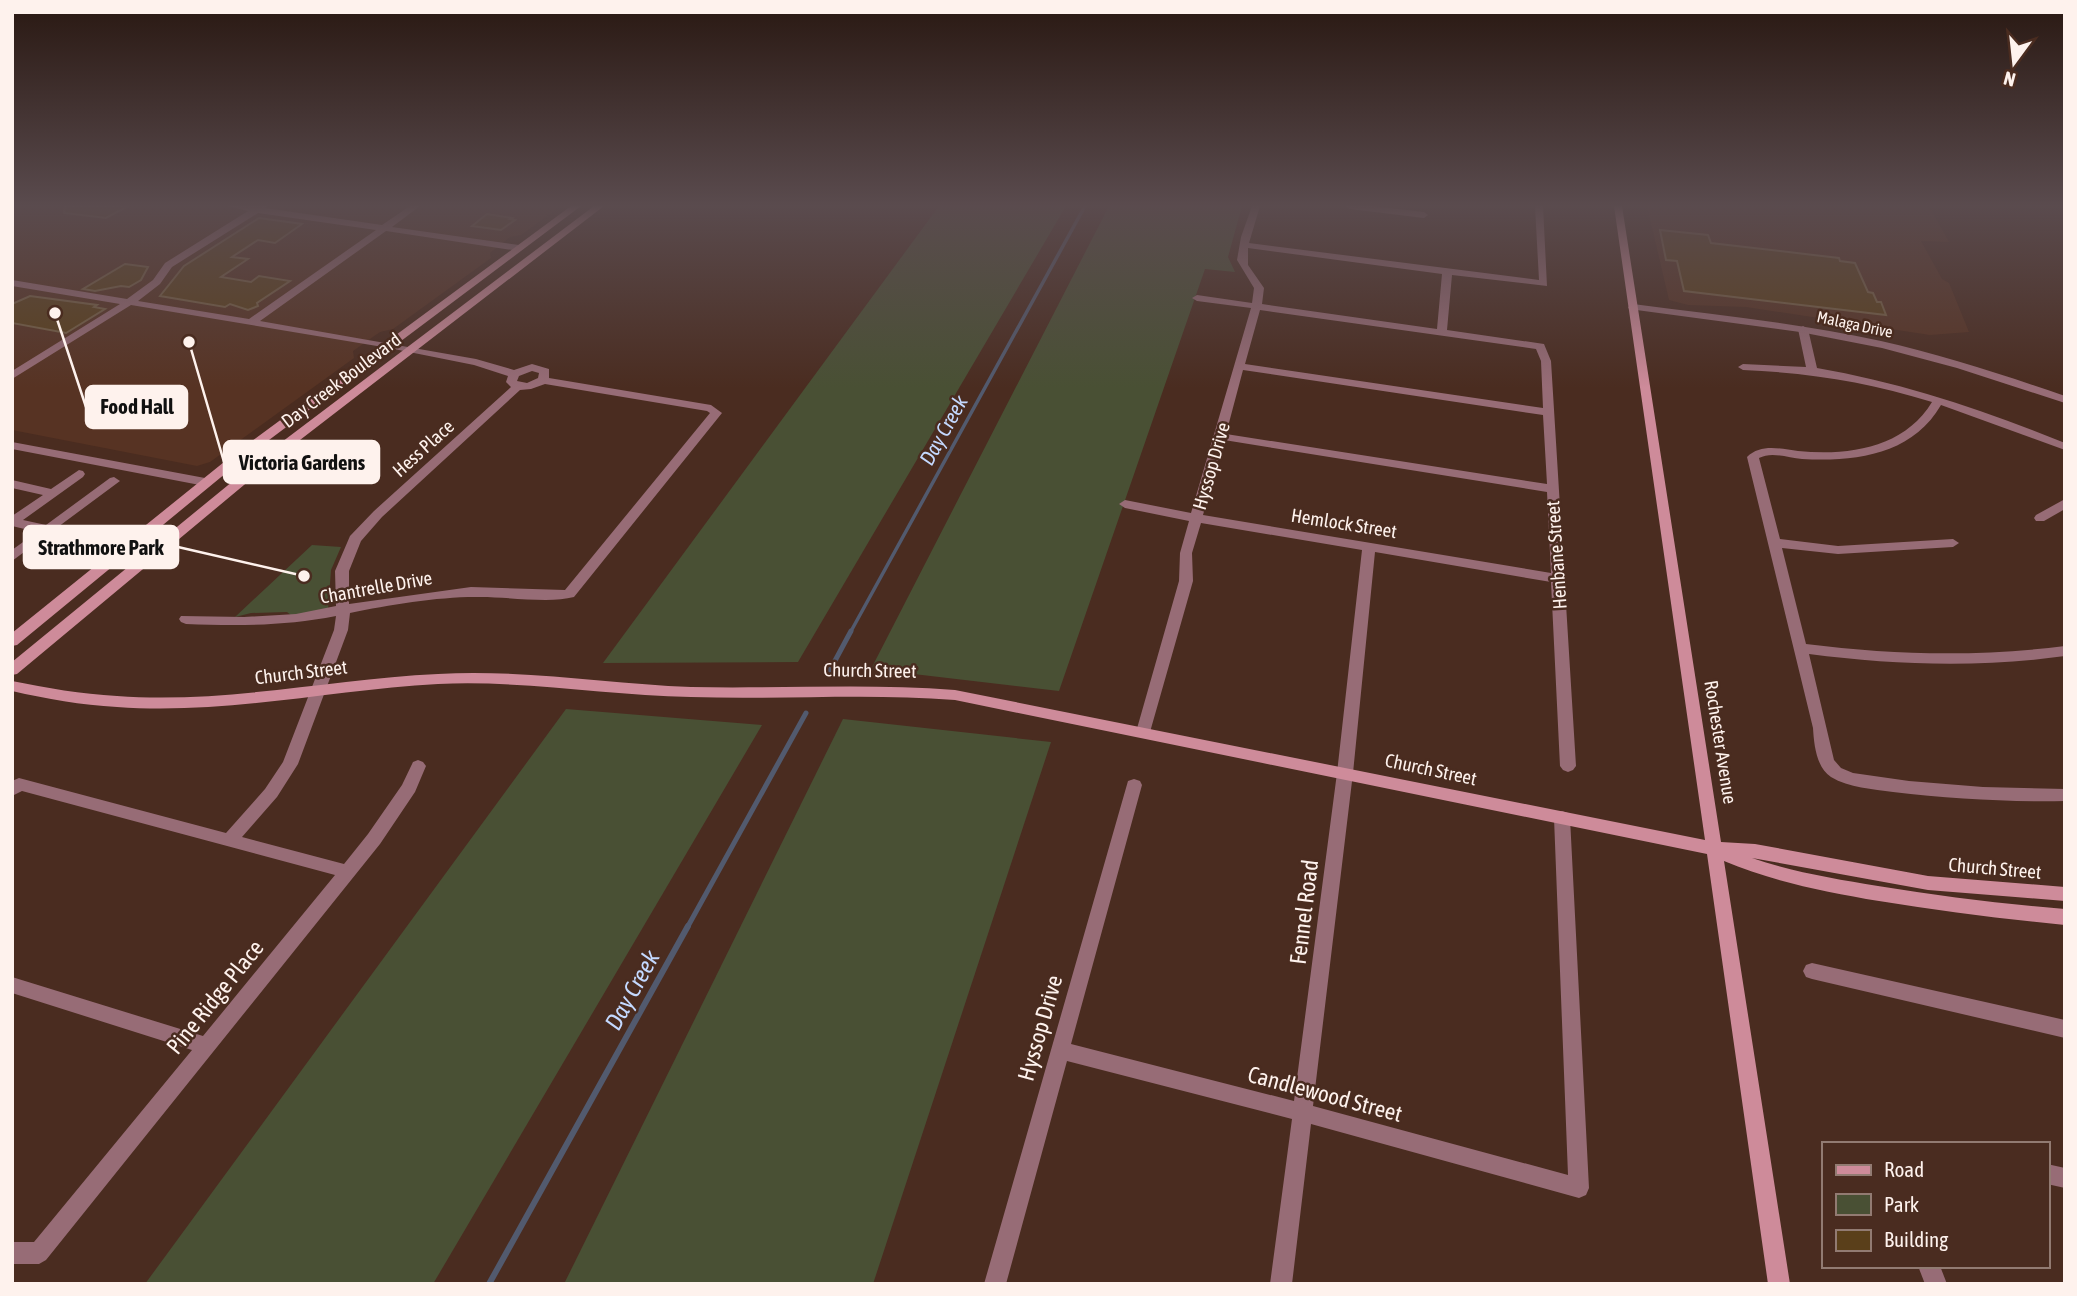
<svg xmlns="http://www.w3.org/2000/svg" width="2077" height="1296" font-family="'Asap Condensed',sans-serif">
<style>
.built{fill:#573323}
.green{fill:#495034}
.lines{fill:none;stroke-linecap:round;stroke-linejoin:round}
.stream-far2{stroke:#525a6e;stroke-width:3.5}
.stream-far1{stroke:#525a6e;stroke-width:5}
.stream{stroke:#525a6e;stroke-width:6}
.building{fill:#5a3f1a;stroke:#766045;stroke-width:2}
.minor{fill:#976c76;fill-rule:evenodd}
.tertiary{fill:#976c76;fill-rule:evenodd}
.secondary{fill:#ce8b9a;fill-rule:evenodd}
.labels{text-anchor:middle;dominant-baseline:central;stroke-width:5;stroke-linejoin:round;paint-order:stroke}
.far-street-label{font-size:16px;fill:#fef2ed;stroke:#4a2c20}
.street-label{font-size:19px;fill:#fef2ed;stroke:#4a2c20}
.water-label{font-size:21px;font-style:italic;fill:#c4d9ff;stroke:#4a2c20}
.near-street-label{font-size:23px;fill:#fef2ed;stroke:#4a2c20}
.near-water-label{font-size:24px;font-style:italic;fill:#c4d9ff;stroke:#4a2c20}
.leader{fill:none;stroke:#fef2ed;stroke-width:2.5}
.callout-dot{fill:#fef2ed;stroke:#4a2c20;stroke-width:2.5}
.callout{fill:#fef2ed;stroke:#fef2ed;stroke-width:2.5}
.callout-label{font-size:21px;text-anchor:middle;font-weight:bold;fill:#111}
</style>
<rect width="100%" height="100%" fill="#4a2c20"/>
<g class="built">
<polygon points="12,206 561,206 521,235 510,237 490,253 491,258 393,329 380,332 353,351 354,358 210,462 197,466 12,430"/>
<polygon points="1647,206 1929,206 1949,242 1921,241 1942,279 1949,283 1969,332 1930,335 1746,307 1688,305 1669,300"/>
</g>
<g class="green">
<polygon points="939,206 1066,206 798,662 603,663"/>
<polygon points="1109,206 1242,206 1228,257 1235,272 1205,269 1059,691 871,669"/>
<polygon points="312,545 341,547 331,570 328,610 292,616 287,612 251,613 235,617"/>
<polygon points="566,709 762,725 433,1284 145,1284"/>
<polygon points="843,719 1051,742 873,1284 564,1284"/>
</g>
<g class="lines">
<polyline class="stream-far2" points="850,633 1085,206"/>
<g class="stream-far1">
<polyline points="830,670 851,631"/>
<polyline points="687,928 806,713"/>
</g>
<polyline class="stream" points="489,1284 688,926"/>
</g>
<g class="building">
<polygon points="65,206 128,206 106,218 64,213"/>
<polygon points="487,214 512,218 510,219 515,220 501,230 472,226"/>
<polygon points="259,218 302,224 275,243 258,240 232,257 248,259 221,277 251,282 259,276 290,281 257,303 258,306 248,310 230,304 225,307 160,296 184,266"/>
<polygon points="1660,230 1708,235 1711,243 1839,258 1840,261 1855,263 1868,292 1873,293 1877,302 1881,302 1886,315 1684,291 1677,261 1666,260"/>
<polygon points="125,264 148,267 141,280 129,287 121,286 95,291 83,289"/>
<polygon points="30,296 97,305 94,307 105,309 66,333 12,323 12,304"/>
</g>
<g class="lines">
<g class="minor">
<path d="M227 206H267L265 208 382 225 410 206H420L392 227 519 245 524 248 519 251 386 231 260 321 476 359 514 370 532 364 549 369V378L711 405 722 413 574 597C548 604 504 596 475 597 437 597 388 605 350 613L348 630 298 764 277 797 242 837 344 864 368 834 402 785 413 762 418 760 423 762 426 766 415 792 380 844 46 1260 39 1264H12V1242H34L192 1050 12 993V977L203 1036 335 875 22 791 12 796V781L19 778 226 833 265 789 283 762 334 630 336 616C285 626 238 626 186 624L181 622 179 619 181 616 244 617 296 614 336 606 335 571 350 536 374 511 511 387 506 382 508 376 474 365 389 348 131 305 12 379V371L120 304 12 286V280L127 299 153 280 165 263 248 211ZM258 213 376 230 249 319 138 301 160 284 172 267ZM532 371 539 373 538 378 527 383 517 381 519 376ZM545 384 707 411 710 413 565 590 471 587 349 604V571L361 541 382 517 520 390 531 389Z"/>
<path d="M1252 206H1260L1249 243 1539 280 1535 206H1543L1547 286 1452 275 1447 330 1544 344 1551 361 1576 766 1573 770 1568 772 1563 770 1560 766 1551 582 1375 552 1353 773 1313 1106 1568 1175 1554 818 1556 813 1562 811 1568 813 1570 818 1589 1188 1586 1195 1579 1198 1311 1124 1292 1284H1270L1292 1119 1067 1061 1006 1284H984L1128 781 1134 779 1140 781 1142 785 1071 1044 1294 1101 1337 773 1362 550 1201 523 1192 553 1193 581 1150 732 1148 736H1138L1136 732 1179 581 1180 553 1189 521 1125 508 1119 504 1125 500 1191 513 1251 308 1197 301 1192 298 1197 295 1252 303 1254 288 1237 260 1241 237ZM1248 248 1442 274 1437 329 1262 304 1264 288 1248 265ZM1260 310 1536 349 1541 361 1543 408 1245 364ZM1243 370 1543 415 1547 484 1226 434ZM1224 440 1547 492 1551 573 1203 515Z"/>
<polygon points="1346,206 1372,206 1424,212 1428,215 1424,218 1350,209"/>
<path d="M1803 326 1808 329 1817 368C1903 383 1984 410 2065 443V450L1941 405C1912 455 1855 462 1802 459 1788 458 1772 451 1759 458L1780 539 1838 546 1953 539 1959 543 1953 547 1838 554 1782 548 1806 644C1893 655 1978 657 2065 646V656C1979 668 1894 665 1809 654L1834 760 1841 768 1853 773 1909 781 1983 787 2065 789V801C2008 802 1950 799 1893 792 1873 789 1849 788 1831 777 1816 767 1814 744 1813 728L1747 457C1761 443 1781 449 1798 451 1849 456 1904 448 1932 402 1867 382 1811 373 1743 370L1738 367 1743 364 1806 367 1798 329Z"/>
<polygon points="12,442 205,478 211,482 205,486 12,449"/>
<polygon points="79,470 83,471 85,474 83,477 23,520 46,525 110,478 114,477 120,481 12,561 12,550 37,532 12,526 12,516 43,495 12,488 12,480 51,489"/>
<polygon points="2065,499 2065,509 2044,521 2036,521 2034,518 2036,515"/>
<polygon points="1812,963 2065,1020 2065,1038 1812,979 1806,977 1803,971 1806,965"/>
<polygon points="2047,1164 2065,1168 2065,1188 2047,1184"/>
<polygon points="1918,1266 1940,1266 1947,1284 1925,1284"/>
</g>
<path class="tertiary" d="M1633 304C1716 315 1799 323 1881 341 1943 355 2004 375 2065 396V403L1957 368 1882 348 1800 332 1629 309 1628 307Z"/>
<g class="secondary">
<polygon points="571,206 581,206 237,464 17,645 12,646 12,633 229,458"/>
<polygon points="594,206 604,206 274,460 17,674 12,675 12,662 266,454"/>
<path d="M1614 206H1622L1721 842 1755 844 1928 876 2065 887V901L1928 890 1752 858C1793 872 1836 879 1878 886 1940 896 2002 904 2065 909V925C2003 919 1941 911 1879 901 1826 892 1774 882 1724 861L1790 1284H1768L1707 854 955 700C867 693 779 700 691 697 606 695 522 680 438 684 331 690 224 715 117 707 81 705 47 699 12 691V681C47 688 81 694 117 696 224 704 331 679 438 674 522 669 607 684 691 687 779 689 867 683 955 690L1705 840Z"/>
</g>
</g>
<linearGradient id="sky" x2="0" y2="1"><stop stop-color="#291812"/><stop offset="0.53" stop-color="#5a4b4e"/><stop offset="1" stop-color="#5a4b4e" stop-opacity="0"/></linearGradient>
<rect width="2077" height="388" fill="url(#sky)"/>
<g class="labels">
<g class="far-street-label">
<text transform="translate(1855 324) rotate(12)">Malaga Drive</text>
</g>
<g class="street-label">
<text transform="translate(341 380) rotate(-37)">Day Creek Boulevard</text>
<text transform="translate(423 448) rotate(-42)">Hess Place</text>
<text transform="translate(1211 466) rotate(-74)">Hyssop Drive</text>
<text transform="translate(1344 523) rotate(9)">Hemlock Street</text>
<text transform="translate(1556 555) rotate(-94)">Henbane Street</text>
<text transform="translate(376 587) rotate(-10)">Chantrelle Drive</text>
<text transform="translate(870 670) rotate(1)">Church Street</text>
<text transform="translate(301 672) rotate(-7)">Church Street</text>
<text transform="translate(1721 742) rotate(81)">Rochester Avenue</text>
<text transform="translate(1431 769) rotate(12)">Church Street</text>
<text transform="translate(1995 868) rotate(5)">Church Street</text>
</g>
<g class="water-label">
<text transform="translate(943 430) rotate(-61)">Day Creek</text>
</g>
<g class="near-street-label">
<text transform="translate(1304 912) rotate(-83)">Fennel Road</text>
<text transform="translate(215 997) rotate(-51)">Pine Ridge Place</text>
<text transform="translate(1040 1028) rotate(-74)">Hyssop Drive</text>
<text transform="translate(1325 1094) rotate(15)">Candlewood Street</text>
</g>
<g class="near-water-label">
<text transform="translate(632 990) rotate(-61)">Day Creek</text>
</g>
</g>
<path class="leader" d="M55 313L86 407M189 342L224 462M304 576L178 547"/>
<g class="callout-dot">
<circle cx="55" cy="313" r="7"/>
<circle cx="189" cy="342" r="7"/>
<circle cx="304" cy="576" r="7"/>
</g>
<g class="callout">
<rect x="86" y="386" width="101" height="42" rx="7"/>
<rect x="224" y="441" width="155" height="42" rx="7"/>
<rect x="24" y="526" width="154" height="42" rx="7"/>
</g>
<g class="callout-label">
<text x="137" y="414">Food Hall</text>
<text x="302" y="470">Victoria Gardens</text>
<text x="101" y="555">Strathmore Park</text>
</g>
<rect width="2077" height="1296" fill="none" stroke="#fef2ed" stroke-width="28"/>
<rect x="1822" y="1142" width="228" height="126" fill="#4a2c20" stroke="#927b72" stroke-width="2"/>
<rect x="1836" y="1165" width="35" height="10" fill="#ce8b9a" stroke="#927b72" stroke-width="2"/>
<text x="1884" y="1177" font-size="21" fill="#fef2ed">Road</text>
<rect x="1836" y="1194" width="35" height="21" fill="#495034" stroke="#927b72" stroke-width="2"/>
<text x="1884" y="1212" font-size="21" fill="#fef2ed">Park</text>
<rect x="1836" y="1230" width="35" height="21" fill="#5a3f1a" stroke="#927b72" stroke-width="2"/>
<text x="1884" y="1247" font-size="21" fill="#fef2ed">Building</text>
<g transform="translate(2014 63) rotate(195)" stroke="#4a2c20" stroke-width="5" paint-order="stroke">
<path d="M0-5L12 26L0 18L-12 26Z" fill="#fef2ed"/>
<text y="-10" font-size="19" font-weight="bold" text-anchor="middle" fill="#fef2ed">N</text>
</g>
</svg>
